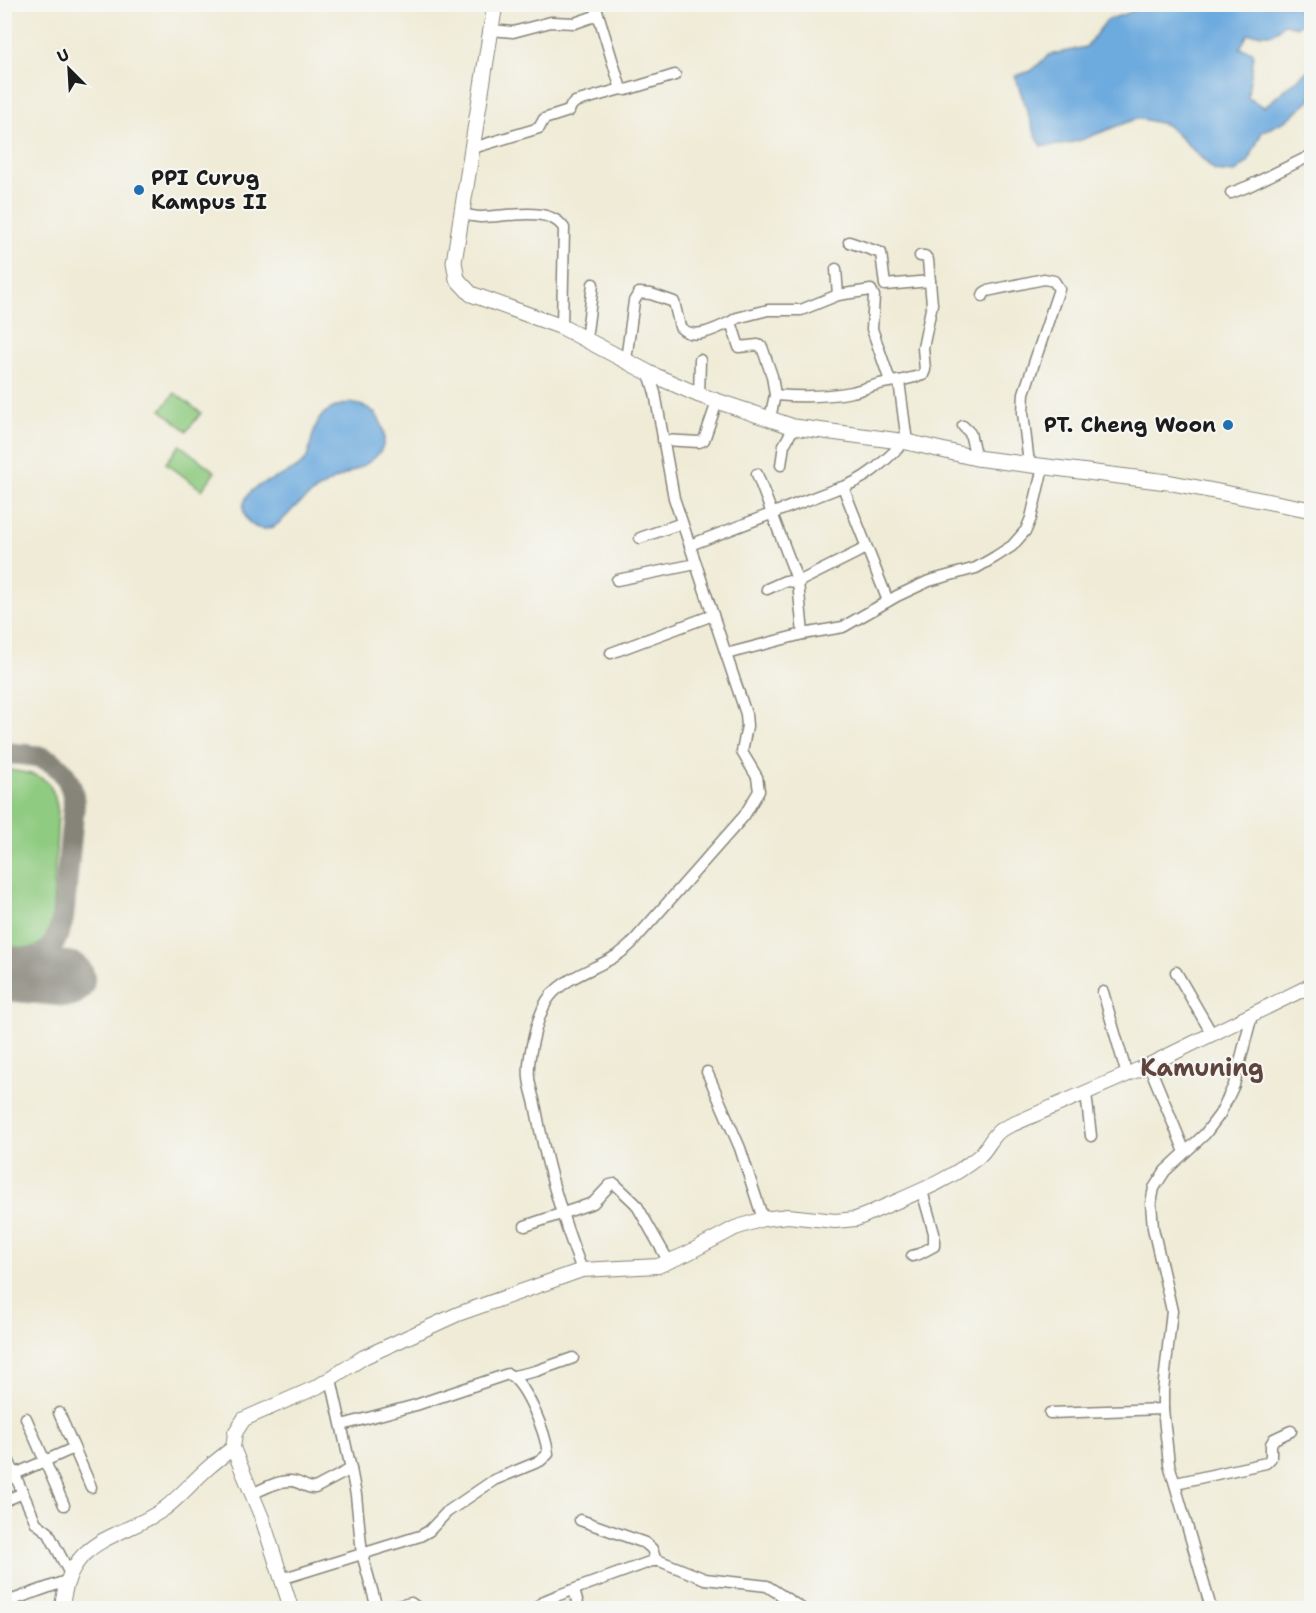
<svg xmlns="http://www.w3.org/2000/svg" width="1316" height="1613" font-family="'Shantell Sans',sans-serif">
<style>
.green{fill:#8fcb80;stroke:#56744e;stroke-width:1.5}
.water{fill:#6daade;stroke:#44637d;stroke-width:1.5}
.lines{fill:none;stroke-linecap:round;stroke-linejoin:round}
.taxiway{stroke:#868479;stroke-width:22}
.runway{stroke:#868479;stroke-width:56}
.street-casing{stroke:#868479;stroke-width:13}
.secondary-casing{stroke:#868479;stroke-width:16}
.primary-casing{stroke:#868479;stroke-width:17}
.street{stroke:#fff;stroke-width:10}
.secondary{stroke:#fff;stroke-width:14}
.primary{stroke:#fff;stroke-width:15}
.poi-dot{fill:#1f6fb2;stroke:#f6f6f2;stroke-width:2}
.labels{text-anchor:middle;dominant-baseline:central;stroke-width:4.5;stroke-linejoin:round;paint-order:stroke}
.poi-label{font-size:21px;font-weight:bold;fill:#1c1c1c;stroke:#f6f6f2;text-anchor:start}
.quarter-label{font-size:24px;font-weight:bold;fill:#5f443d;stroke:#f6f6f2}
</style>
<rect width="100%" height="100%" fill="#f6f6f2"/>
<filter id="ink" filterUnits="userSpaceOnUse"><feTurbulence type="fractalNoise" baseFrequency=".0167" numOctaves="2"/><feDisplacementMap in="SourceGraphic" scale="12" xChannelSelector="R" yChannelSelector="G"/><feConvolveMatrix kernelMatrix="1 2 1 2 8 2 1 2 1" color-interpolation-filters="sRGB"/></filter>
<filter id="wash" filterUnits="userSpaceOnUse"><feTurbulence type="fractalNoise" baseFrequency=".008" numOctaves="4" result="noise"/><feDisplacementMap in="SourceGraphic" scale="24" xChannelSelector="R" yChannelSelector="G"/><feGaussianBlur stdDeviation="1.35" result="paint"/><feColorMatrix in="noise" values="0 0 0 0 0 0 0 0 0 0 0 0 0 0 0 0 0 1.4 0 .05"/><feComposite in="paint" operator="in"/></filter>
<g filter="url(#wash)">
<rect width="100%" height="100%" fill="#efebd6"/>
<g class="green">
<polygon points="175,393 201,413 187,431 161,410"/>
<polygon points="180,445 215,472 202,490 166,463"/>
<path d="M5 769C39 776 53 773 58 813L52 924C41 953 31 949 5 947Z"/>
</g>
<g class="water">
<path d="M1141 4 1297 5 1296 8 1308 16 1297 27 1284 24 1273 34H1248L1240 48 1253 52C1254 68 1248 82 1248 98L1264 107 1307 71 1311 75V99L1287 120 1262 132 1248 162 1234 173 1215 171 1167 125 1138 118 1081 140 1062 145 1041 146 1034 131 1015 76 1031 71 1049 55 1086 47 1107 20 1131 12Z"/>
<path d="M349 403C364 405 374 408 381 423 397 460 351 470 328 483 315 491 303 500 292 510 286 516 279 525 271 528 253 534 237 514 246 498 257 478 291 479 306 459 309 454 310 447 311 442 317 416 323 409 349 403Z"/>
</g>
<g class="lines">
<path class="taxiway" d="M4 753C16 754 28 754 39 757 61 762 73 783 74 804L63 919C54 953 40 966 4 971"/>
<polyline class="runway" points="4,973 67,979"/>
</g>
</g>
<g filter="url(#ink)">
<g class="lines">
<g class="street-casing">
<g id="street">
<polyline points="595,4 621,89 626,90 675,75"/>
<polyline points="491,30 513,32 551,22 575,23 598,15"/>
<polyline points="473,148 539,128 544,119 569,111 571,106 575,102 621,89"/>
<polyline points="1231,193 1249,186 1312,155"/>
<path d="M462 214C469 215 475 217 482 217 506 217 549 205 564 228L562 327"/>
<polyline points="849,242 881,253 885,285 930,281"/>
<polyline points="836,269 838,295"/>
<polyline points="983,296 984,293 987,291 1044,279 1054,281 1059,289 1024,393 1023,413 1029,464"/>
<polyline points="586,340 593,284"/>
<path d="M626 360 634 301 639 293 651 294 674 302 680 327C694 342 716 328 731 322"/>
<path d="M890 381 872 329 874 296 871 290 838 295 801 310H768L737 318 731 322 739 347 758 345 762 347 772 376 775 395C801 397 827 397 852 392 868 388 883 381 899 381L907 442"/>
<polyline points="899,381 923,375 925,370 923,348 932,304 928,260 925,256 920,256"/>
<polyline points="699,395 700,360"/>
<polyline points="770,418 775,395"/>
<polyline points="963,426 970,433 976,458"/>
<polyline points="663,440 699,442 704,440 717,402"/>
<polyline points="781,465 784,445 794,427"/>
<polyline points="757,474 798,582 803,634"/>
<polyline points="843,487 888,601"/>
<polyline points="640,538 682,523"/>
<path d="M690 545 836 489C864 482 884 462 904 442"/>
<polyline points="617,580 696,564"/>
<polyline points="767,589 785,581 798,582 866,548"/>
<polyline points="611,653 713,615"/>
<polyline points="726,654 803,634 843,627 897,596 929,581 976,568 995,557 1012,546 1026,530 1031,518 1043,467"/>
<polyline points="1176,972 1212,1034"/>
<polyline points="1103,992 1127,1075"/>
<polyline points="1149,1065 1185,1152"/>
<polyline points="707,1072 740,1148 763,1219"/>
<polyline points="1086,1093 1091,1136"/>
<polyline points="525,1226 593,1203 610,1185 615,1184 636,1204 669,1262"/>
<polyline points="912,1256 919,1254 934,1246 934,1233 922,1191"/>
<path d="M582 1270C562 1218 546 1165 536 1109 534 1098 530 1088 529 1078 527 1058 538 1010 551 995 573 971 608 967 631 944L744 816 759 791 757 777 742 752 747 726 746 714 674 498 655 393 649 373"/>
<polyline points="514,1376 536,1371 573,1358"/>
<polyline points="331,1379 351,1469"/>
<polyline points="59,1413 91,1487"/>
<polyline points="1050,1413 1163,1409"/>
<polyline points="26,1418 64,1505"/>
<polyline points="4,1450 36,1523 48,1532 70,1574"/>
<polyline points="15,1474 74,1448"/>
<polyline points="1176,1483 1266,1463 1271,1458 1271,1444 1274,1439 1291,1431"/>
<path d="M252 1494C263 1489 279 1480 291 1481 300 1481 306 1489 315 1488L351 1469 356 1495 362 1554 377 1608"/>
<polyline points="4,1501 23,1493"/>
<polyline points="580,1520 645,1543 652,1549 656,1561"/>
<path d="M281 1579 420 1536 429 1531 447 1512 494 1480 540 1461 548 1454C546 1434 526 1382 508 1374L416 1405 342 1425"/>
<polyline points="574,1590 579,1608"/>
<polyline points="4,1603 66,1581"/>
<polyline points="389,1608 411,1603 418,1608"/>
<polyline points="536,1608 544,1601 556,1596 652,1561 660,1561 705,1579 767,1586 801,1608"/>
<polyline points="1211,1608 1169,1464 1163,1409 1163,1391 1172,1311 1153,1228 1151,1203 1154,1188 1165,1171 1205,1134 1220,1114 1234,1085 1252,1015"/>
</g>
</g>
<g class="secondary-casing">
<g id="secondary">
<path d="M62 1608C69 1536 117 1541 164 1509 180 1497 193 1481 208 1468 216 1461 225 1454 233 1448"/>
<path d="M291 1608 262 1518 233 1448 235 1433 244 1419 317 1387 364 1357 458 1314 582 1270 658 1266 686 1254 735 1228 763 1219 788 1216 835 1221 856 1219 866 1215C904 1197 945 1184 978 1157 988 1149 991 1136 1002 1129L1149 1065 1312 985"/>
</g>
</g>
<g class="primary-casing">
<polyline id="primary" points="495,4 454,262 457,279 471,294 562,327 649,373 699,395 794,427 907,442 976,458 1167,482 1312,510"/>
</g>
<use href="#street" class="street"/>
<use href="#secondary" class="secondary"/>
<use href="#primary" class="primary"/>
</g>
</g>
<g class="poi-dot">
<circle cx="139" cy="190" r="6"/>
<circle cx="1228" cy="425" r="6"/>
</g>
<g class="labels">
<g class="poi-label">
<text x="151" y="178">PPI Curug<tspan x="151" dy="24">Kampus II</tspan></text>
<text x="1216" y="425" text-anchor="end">PT. Cheng Woon</text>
</g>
<g class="quarter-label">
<text x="1202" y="1068">Kamuning</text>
</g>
</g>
<rect width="1316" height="1613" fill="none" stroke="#f6f6f2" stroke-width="24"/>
<g transform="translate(69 69) rotate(336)" stroke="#f6f6f2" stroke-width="4.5" paint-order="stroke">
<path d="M0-4.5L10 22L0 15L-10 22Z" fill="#1c1c1c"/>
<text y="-9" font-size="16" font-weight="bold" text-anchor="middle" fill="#1c1c1c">U</text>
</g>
</svg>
